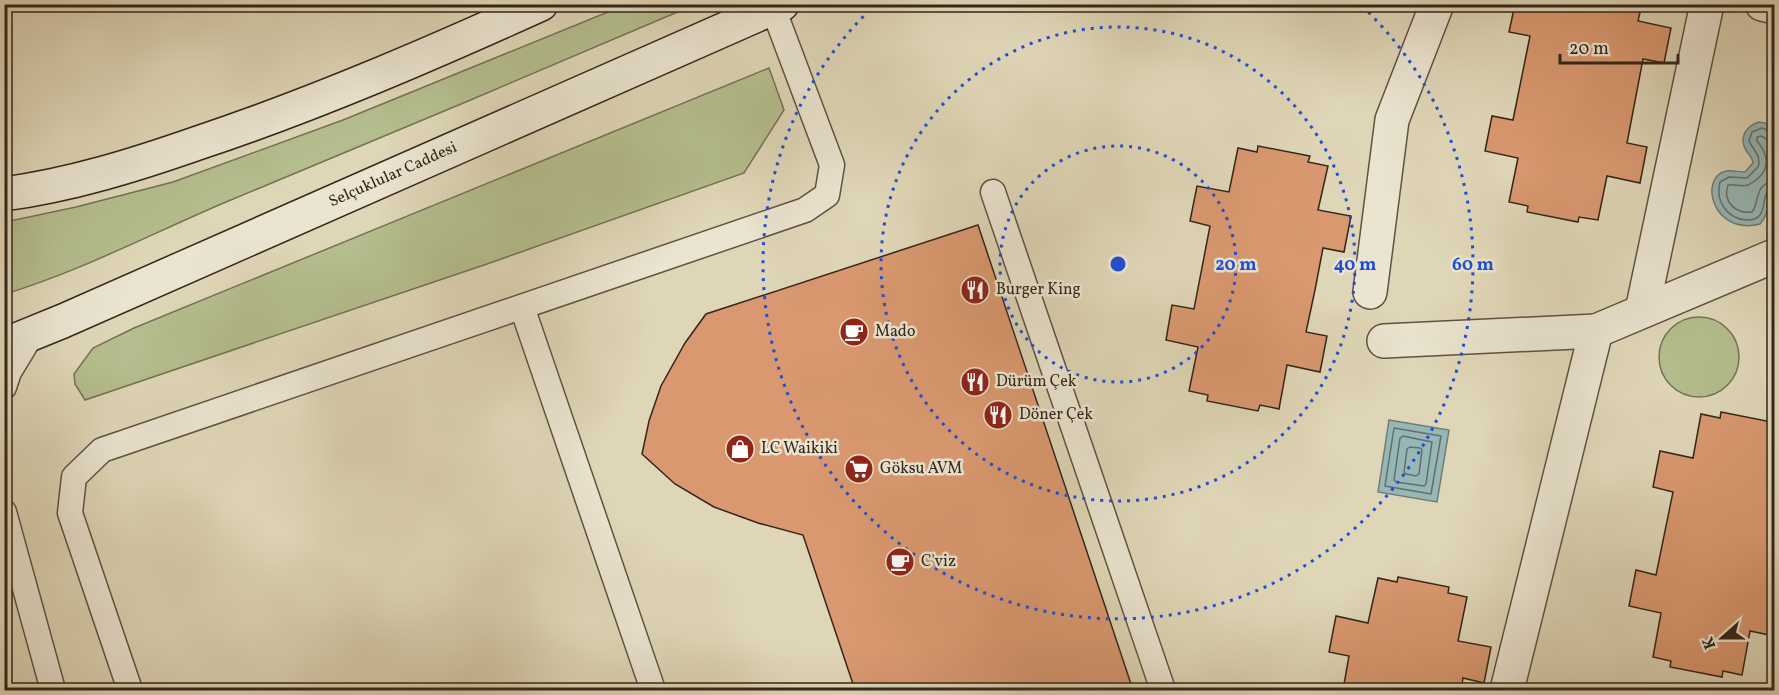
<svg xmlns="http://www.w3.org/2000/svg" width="1779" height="695" font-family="Vollkorn,serif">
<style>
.green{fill:#b4bd8d;stroke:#747254;stroke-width:1.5}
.water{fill:#96b7b6;stroke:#6e7d78;stroke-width:1.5}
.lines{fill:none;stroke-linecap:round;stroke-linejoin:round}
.shore{stroke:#646e68;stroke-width:1.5}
.building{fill:#d99870;stroke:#33261b;stroke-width:1.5}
.service-casing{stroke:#5e5242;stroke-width:27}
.minor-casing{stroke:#5e5242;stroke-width:36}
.secondary-casing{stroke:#33261b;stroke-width:36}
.service{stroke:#eae4d0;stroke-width:24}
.minor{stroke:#eae4d0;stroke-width:33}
.secondary{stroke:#eae4d0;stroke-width:33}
.ring{fill:none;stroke:#1d4ed8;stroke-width:3;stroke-dasharray:3 6}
.labels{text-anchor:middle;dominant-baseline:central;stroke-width:5;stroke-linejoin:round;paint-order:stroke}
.street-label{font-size:16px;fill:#33261b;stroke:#eae4d0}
.poi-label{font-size:16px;fill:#33261b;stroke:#eae4d0;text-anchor:start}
.centre{fill:#1d4ed8;stroke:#eae4d0;stroke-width:3}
.ring-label{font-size:18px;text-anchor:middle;font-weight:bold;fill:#1d4ed8;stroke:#eae4d0;stroke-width:5;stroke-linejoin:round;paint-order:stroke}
</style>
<rect width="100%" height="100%" fill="#dfd6b7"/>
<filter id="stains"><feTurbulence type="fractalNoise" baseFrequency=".00333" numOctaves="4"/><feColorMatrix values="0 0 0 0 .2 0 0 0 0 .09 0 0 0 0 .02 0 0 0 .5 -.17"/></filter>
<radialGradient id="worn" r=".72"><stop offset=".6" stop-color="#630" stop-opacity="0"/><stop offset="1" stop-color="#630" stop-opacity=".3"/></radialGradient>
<g class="green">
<path d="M625 5H694C538 72 383 137 226 202 153 233 81 271 5 294V222L76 207 173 182 343 120Z"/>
<polygon points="769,68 784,110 744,173 487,264 85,400 75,384 74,374 93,348 134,328"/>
<circle cx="1699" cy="357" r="40"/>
</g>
<g class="water">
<path d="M1759 122 1768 124 1774 129V192C1767 202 1770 213 1760 224 1713 236 1698 178 1726 171 1732 170 1739 172 1745 172L1753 163C1752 155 1746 153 1744 146 1740 134 1749 125 1759 122Z"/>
<polygon points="1389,420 1449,430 1437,502 1378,492"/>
</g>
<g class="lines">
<g class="shore">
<path d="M1774 133 1762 128 1752 132 1749 141 1758 156 1759 163 1758 167 1747 178 1729 177 1720 182C1715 201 1727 219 1747 220 1752 220 1757 219 1760 215 1765 208 1763 199 1767 192L1774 189"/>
<path d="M1774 140H1768L1761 136 1757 137V141C1768 154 1771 169 1756 180 1753 182 1751 184 1748 185 1741 187 1734 184 1728 185 1722 202 1736 214 1752 212L1754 209C1759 196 1757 183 1774 182"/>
<polygon points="1394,428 1441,436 1431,494 1385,486"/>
<polygon points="1403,436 1432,442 1426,484 1424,486 1396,482 1394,480 1400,438"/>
<polygon points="1410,447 1420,448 1422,450 1419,474 1416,476 1406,474 1404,472 1407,449"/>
</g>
</g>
<g class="building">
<polygon points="1515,4 1642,4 1638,21 1671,28 1664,63 1643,59 1627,143 1647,147 1640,183 1607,176 1598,220 1579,217 1578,222 1527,212 1528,206 1509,202 1518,158 1485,151 1492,116 1513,120 1530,36 1509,32"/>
<polygon points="1258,146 1310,156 1308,162 1328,166 1318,210 1351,216 1344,252 1323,248 1315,290 1306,332 1327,336 1320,372 1287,365 1279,409 1260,405 1258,411 1207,401 1208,395 1189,391 1198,347 1166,340 1172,305 1194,309 1210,226 1190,221 1197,186 1229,192 1238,148 1257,152"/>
<polygon points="978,225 1133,690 855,690 803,535 758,523 714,507 675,484 642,454 649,421 661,386 685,343 706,314"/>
<polygon points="1721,412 1772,422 1772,428 1774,428 1774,573 1770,598 1774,599 1774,636 1750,631 1742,675 1723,671 1722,677 1670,667 1671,661 1653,657 1661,613 1629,606 1636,570 1656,575 1673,492 1653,487 1660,451 1693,458 1701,414 1720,418"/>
<polygon points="1398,577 1449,587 1448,593 1467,597 1458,641 1491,647 1484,683 1463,678 1461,690 1343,690 1349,656 1329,652 1336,616 1368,623 1378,578 1397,582"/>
</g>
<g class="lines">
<g class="service-casing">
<g id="service">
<polyline points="993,192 1163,690"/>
<polyline points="522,307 653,690"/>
<polyline points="4,387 9,372 32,334"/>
<polyline points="4,512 53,690"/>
<polyline points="130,690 70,513 74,477 102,450 805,210 827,195 832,165 773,8"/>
</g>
</g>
<g class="minor-casing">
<g id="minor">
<polyline points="1762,4 1774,7"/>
<polyline points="1370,292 1392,120 1437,4"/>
<polyline points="1642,311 1707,4"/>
<polyline points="1384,341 1596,331"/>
<polyline points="1507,690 1596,331 1774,256"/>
</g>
</g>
<g class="secondary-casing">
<g id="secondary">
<path d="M4 194C71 185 135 165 198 143 315 104 428 55 541 4"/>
<polyline points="4,345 63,321 782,4"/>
</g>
</g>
<use href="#service" class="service"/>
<use href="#minor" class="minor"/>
<use href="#secondary" class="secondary"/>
</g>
<g class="ring">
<circle cx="1118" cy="264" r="118"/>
<circle cx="1118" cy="264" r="237"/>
<path d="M1362 6A355 355 0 1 1 874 6"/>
</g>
<defs>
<g id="restaurant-disc" transform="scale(1.5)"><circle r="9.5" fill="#8f2418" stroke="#eae4d0"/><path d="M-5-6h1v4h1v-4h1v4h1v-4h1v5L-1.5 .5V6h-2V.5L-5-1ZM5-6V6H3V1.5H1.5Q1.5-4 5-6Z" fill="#fff"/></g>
<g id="cafe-disc" transform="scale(1.5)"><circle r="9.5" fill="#8f2418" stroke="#eae4d0"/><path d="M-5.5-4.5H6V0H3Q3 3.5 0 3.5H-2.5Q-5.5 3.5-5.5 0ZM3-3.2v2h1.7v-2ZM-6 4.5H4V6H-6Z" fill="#fff"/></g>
<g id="shop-disc" transform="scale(1.5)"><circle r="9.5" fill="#8f2418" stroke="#eae4d0"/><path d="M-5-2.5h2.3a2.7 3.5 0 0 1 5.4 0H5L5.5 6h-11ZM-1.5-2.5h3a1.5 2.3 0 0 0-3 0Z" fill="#fff"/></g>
<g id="supermarket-disc" transform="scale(1.5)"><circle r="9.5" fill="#8f2418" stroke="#eae4d0"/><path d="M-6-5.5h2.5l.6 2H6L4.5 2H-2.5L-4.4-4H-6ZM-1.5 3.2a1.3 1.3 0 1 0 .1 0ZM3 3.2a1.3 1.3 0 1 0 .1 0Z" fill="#fff"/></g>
</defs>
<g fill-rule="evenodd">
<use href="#restaurant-disc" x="975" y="290"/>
<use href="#cafe-disc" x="854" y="332"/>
<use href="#restaurant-disc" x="975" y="382"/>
<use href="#restaurant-disc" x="998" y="415"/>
<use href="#shop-disc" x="740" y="449"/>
<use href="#supermarket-disc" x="859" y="469"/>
<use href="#cafe-disc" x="900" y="562"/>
</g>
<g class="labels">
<g class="street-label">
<text transform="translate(393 175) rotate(-24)">Selçuklular Caddesi</text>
</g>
<g class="poi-label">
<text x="996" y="290">Burger King</text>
<text x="875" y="332">Mado</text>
<text x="996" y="382">Dürüm Çek</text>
<text x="1019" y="415">Döner Çek</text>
<text x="761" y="449">LC Waikiki</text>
<text x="880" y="469">Göksu AVM</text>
<text x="921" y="562">C'viz</text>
</g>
</g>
<circle cx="1118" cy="264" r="9" class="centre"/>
<g class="ring-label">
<text x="1236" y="270">20 m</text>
<text x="1355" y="270">40 m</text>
<text x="1473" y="270">60 m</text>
</g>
<rect width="1779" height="695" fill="none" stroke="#dfd6b7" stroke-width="24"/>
<rect x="6" y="6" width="1767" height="683" fill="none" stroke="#33261b" stroke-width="3"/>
<rect x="12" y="12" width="1755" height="671" fill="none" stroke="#33261b" stroke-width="1.5"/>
<g transform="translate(1722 638) rotate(249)" stroke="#eae4d0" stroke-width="4.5" paint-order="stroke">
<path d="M0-4.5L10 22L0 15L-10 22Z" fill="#33261b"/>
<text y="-9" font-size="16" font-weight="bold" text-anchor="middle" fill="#33261b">K</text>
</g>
<path d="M1560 54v9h118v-9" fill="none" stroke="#33261b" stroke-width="3"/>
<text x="1569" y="54" font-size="18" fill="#33261b" stroke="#eae4d0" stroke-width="4.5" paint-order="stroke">20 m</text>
<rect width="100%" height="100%" filter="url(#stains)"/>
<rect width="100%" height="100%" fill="url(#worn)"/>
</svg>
